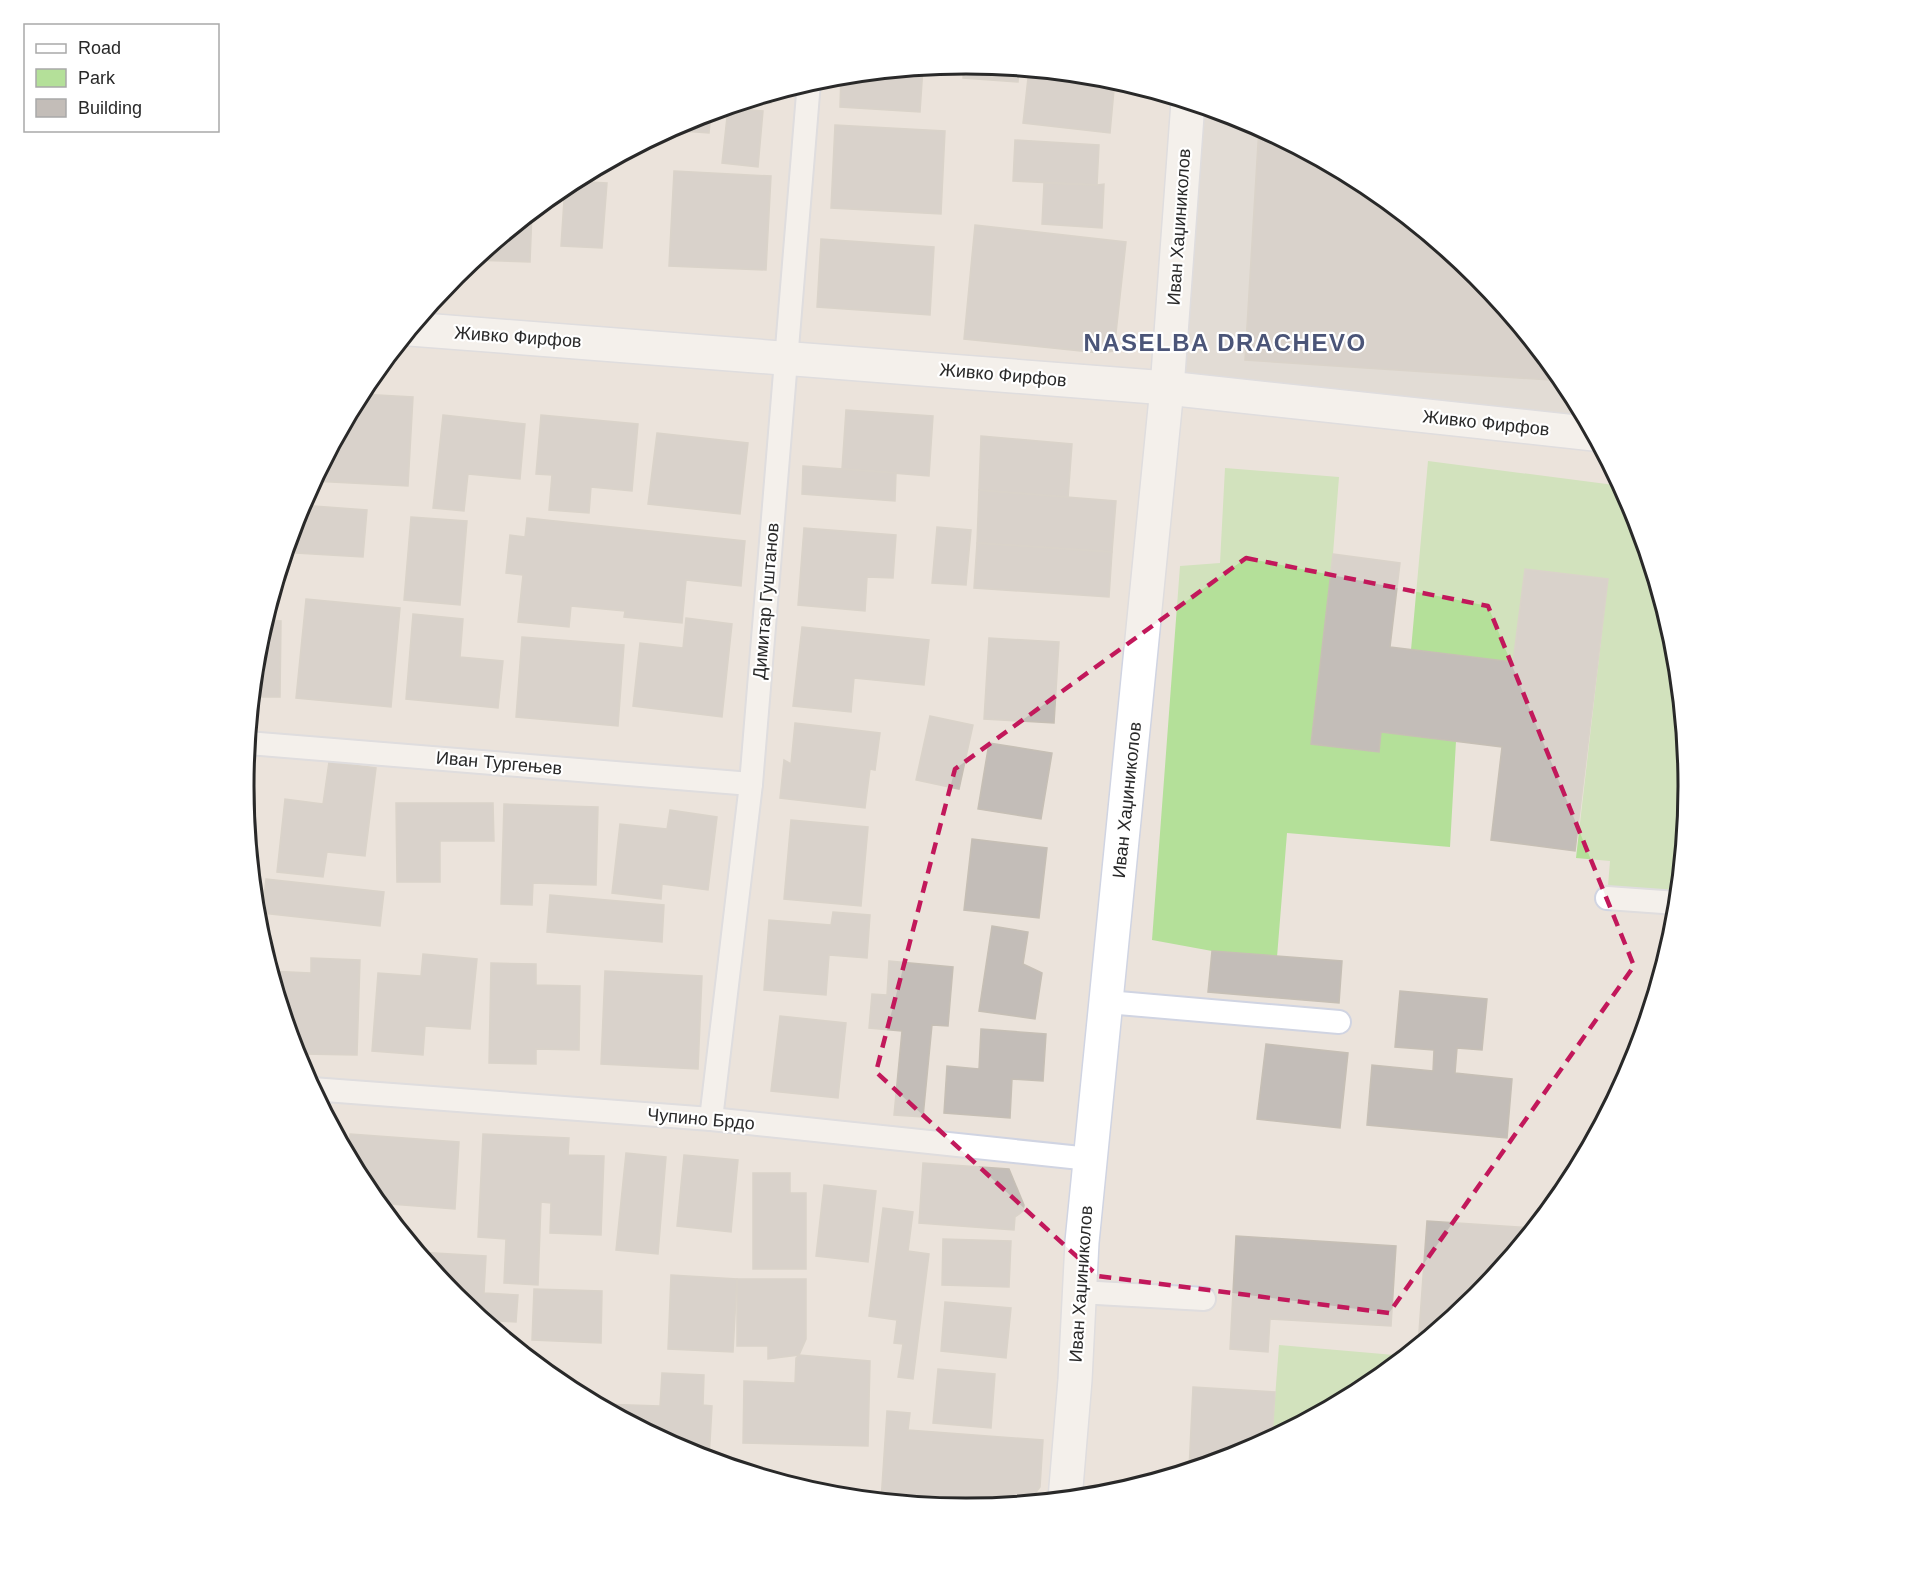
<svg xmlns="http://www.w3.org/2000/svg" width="1932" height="1572" font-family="Helvetica,sans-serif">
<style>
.green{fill:#b4e099}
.plaza{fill:#d7d3ce}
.building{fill:#c3bdb8;stroke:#c6bfb5;stroke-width:1.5}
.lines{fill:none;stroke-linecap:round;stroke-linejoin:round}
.lane-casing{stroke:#d0d4e2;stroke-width:26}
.street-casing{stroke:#d0d4e2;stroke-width:36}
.secondary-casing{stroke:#d0d4e2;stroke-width:36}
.lane{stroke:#fff;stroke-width:22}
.street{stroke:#fff;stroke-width:33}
.secondary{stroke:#fff;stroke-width:33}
.marked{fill:none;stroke:#c2185b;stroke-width:4.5;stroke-dasharray:12 8;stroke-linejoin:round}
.labels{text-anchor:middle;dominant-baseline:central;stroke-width:4.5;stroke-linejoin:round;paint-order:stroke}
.street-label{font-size:18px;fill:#292929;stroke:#fff}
.district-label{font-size:24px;font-weight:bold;letter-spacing:1.5px;fill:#4b5578;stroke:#fff}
.rim{fill:none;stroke:#292929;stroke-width:3}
</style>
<rect width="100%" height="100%" fill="#ebe3db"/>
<g class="green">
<polygon points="1428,461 1622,486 1634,510 1675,645 1689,786 1677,903 1607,898 1610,861 1576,858 1608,579 1525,569 1513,662 1411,650"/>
<polygon points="1225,468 1339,477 1333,554 1311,743 1379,752 1381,732 1456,741 1450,847 1287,833 1277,957 1212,951 1152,940 1180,566 1220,563"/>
<polygon points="1279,1345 1406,1356 1367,1387 1272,1438"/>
</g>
<polygon class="plaza" points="1188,102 1243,118 1259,127 1245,360 1564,381 1594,434 1167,388"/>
<g class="building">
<polygon points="964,63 1019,68 1018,82 963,78"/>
<polygon points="923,67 920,112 840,107 841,75"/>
<polygon points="1029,69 1115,79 1110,133 1023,123"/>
<polygon points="771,93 771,103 721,108"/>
<polygon points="728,108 763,111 758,167 722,163"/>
<polygon points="711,111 709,133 667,130 690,118"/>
<polygon points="835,125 945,131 941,214 831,208"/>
<polygon points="1259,127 1368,185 1477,275 1564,381 1245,360"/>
<polygon points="1015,140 1099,145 1097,185 1013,181"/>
<polygon points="674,171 771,176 766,270 669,266"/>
<polygon points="571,181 607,183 602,248 561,246 565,185"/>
<polygon points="1044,183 1097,185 1104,184 1102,228 1042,224"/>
<polygon points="532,212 530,262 473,260"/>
<polygon points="975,225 1126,242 1114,351 1100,353 964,339"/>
<polygon points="821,239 934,247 930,315 817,307"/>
<polygon points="360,394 413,397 408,486 313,481"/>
<polygon points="846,410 933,416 929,476 842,469"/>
<polygon points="443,415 525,424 520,479 468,474 464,511 433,508"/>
<polygon points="541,415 638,424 632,491 591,487 589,513 549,510 552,475 536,474"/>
<polygon points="657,433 748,443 740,514 648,504"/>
<polygon points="981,436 1072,444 1068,498 979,490"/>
<polygon points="803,466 896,473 895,501 802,494"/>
<polygon points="979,490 1116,501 1112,552 977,543"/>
<polygon points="300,505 367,510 363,557 296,553"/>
<polygon points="411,517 467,521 460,605 404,600"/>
<polygon points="527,518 745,541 741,586 686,580 682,623 624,617 625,611 571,606 569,627 518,622 523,575 506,573 510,535 525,537"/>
<polygon points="937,527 971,530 966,585 932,583"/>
<polygon points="804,528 896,535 893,578 867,577 865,611 798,605"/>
<polygon points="977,543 1112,552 1109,597 974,588"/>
<polygon points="1333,554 1400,563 1390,647 1513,662 1525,569 1608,579 1575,851 1491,840 1502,747 1381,732 1379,752 1311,744"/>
<polygon points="306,599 400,608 391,707 296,698"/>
<polygon points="413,614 463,619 460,657 503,661 498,708 406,699"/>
<polygon points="686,618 732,624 722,717 633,706 640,643 683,648"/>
<polygon points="264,620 281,621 280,697 252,697 257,645"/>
<polygon points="802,627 929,640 924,685 854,678 851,712 793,706"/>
<polygon points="522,637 624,645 618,726 516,717"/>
<polygon points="989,638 1059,642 1054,723 984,719"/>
<polygon points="930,716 973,725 959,789 916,780"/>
<polygon points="795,723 880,733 875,770 870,769 865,808 780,798 784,760 791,764"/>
<polygon points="989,743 1052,753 1041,819 978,809"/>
<polygon points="329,762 376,768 365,856 327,852 323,877 277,872 285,799 323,804"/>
<polygon points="244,775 254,775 253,819 246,819 243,786"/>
<polygon points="396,803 493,803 494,841 440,841 440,882 397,882"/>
<polygon points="504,804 598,807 596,885 533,883 532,905 501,904"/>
<polygon points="670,810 717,817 708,890 662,884 661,899 612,893 620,824 667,829"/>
<polygon points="791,820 868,827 861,906 784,899"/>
<polygon points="972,839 1047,848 1039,918 964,910"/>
<polygon points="266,879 384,892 380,926 262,913"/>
<polygon points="550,895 664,905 662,942 547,932"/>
<polygon points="833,912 870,915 867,958 829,955 826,995 764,990 769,920 831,925"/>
<polygon points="992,926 1028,932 1023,964 1042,973 1035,1019 979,1011"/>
<polygon points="1212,951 1342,961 1339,1003 1208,992"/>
<polygon points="423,954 477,959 470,1029 425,1026 423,1055 372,1051 378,973 421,976"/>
<polygon points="311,958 360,960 357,1055 302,1054 303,1044 292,1044 270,971 311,973"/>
<polygon points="889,961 953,967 948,1026 932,1025 923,1117 894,1115 902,1031 869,1028 872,994 887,995"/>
<polygon points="491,963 536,964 536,985 580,986 579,1050 536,1049 536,1064 489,1063"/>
<polygon points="605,971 702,976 698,1069 601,1064"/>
<polygon points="1400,991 1487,999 1482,1050 1457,1048 1455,1073 1512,1079 1507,1138 1367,1125 1372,1065 1433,1071 1434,1050 1395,1047"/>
<polygon points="780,1016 846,1023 838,1098 771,1091"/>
<polygon points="981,1029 1046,1034 1043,1081 1012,1079 1010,1118 944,1113 947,1066 979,1069"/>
<polygon points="1266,1044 1348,1053 1340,1128 1257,1119"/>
<polygon points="350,1134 459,1142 455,1209 377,1203 365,1187 348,1156"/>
<polygon points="483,1134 569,1138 568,1155 604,1156 601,1235 550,1233 551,1203 541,1202 538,1285 504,1283 506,1239 478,1237"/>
<polygon points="626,1153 666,1157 658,1254 616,1250"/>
<polygon points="684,1155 738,1160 731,1232 677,1226"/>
<polygon points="923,1163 1009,1169 1024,1205 1023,1211 1015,1217 1014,1230 919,1223"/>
<polygon points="753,1173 790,1173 790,1193 806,1193 806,1269 753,1269"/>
<polygon points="824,1185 876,1191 868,1262 816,1256"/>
<polygon points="883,1208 913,1212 908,1251 929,1254 913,1379 898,1377 903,1344 894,1343 897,1320 869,1316"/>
<polygon points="1427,1221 1534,1228 1477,1297 1418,1346"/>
<polygon points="1236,1236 1396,1246 1391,1326 1270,1319 1268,1352 1230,1349"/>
<polygon points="943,1239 1011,1241 1009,1287 942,1285"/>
<polygon points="417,1252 486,1256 484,1293 518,1295 516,1322 482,1320 455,1297"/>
<polygon points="671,1275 737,1279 733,1352 668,1349"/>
<polygon points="737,1279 806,1279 806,1339 799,1355 768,1359 768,1346 737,1346"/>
<polygon points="534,1289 602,1291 601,1343 532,1340"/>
<polygon points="945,1302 1011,1308 1006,1358 941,1351"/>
<polygon points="799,1355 870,1361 868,1446 743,1443 744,1381 795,1383 796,1358"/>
<polygon points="938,1369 995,1374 991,1428 933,1423"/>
<polygon points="662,1373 704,1375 703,1405 712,1406 709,1460 689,1454 600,1406 601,1404 660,1406"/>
<polygon points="1193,1387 1275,1392 1272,1438 1242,1454 1189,1470"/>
<polygon points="887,1411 910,1413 908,1430 1043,1440 1040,1487 1030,1500 1022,1503 975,1508 881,1501"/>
</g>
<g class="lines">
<g class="lane-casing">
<g id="lane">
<polyline points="247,743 751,784"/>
<polyline points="1607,898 1677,903"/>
<polyline points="1107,1002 1339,1022"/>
<polyline points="312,1089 711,1119 1090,1159"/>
<polyline points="711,1119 751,784 809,82"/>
<polyline points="1079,1292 1204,1299"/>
</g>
</g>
<g class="street-casing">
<polyline id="street" points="410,329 1167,388"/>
</g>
<g class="secondary-casing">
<g id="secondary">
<polyline points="1167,388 1594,434"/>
<polyline points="1065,1499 1075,1380 1082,1242 1167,388 1188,102"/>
</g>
</g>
<use href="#lane" class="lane"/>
<use href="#street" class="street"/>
<use href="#secondary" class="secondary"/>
</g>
<path d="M0 0H1932V1572H0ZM1246 558 1488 606 1634 966 1389 1313 1098 1276 876 1072 955 769Z" fill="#ebe3db" fill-opacity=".55" fill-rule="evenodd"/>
<path class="marked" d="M1246 558 1488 606 1634 966 1389 1313 1098 1276 876 1072 955 769Z"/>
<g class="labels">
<g class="street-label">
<text transform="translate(1179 227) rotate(-86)">Иван Хаџиниколов</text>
<text transform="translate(518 337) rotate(4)">Живко Фирфов</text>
<text transform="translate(1003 375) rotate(5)">Живко Фирфов</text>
<text transform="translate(1486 423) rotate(6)">Живко Фирфов</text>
<text transform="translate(766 601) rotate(-85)">Димитар Гуштанов</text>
<text transform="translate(499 763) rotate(5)">Иван Тургењев</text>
<text transform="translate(1127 800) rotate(-84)">Иван Хаџиниколов</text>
<text transform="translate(701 1119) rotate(5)">Чупино Брдо</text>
<text transform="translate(1081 1284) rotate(-86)">Иван Хаџиниколов</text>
</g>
<g class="district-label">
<text x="1225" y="342">NASELBA DRACHEVO</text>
</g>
</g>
<path d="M0 0H1932V1572H0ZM254 786a712 712 0 1 1 1424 0a712 712 0 1 1-1424 0Z" fill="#fff" fill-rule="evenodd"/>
<path class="rim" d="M254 786a712 712 0 1 1 1424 0a712 712 0 1 1-1424 0Z"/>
<rect x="24" y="24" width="195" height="108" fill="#ffffff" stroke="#a9a9a9" stroke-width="1.5"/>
<rect x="36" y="44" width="30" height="9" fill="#ffffff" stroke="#a9a9a9" stroke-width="1.5"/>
<text x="78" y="54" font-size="18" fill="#292929">Road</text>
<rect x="36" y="69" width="30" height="18" fill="#b4e099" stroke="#a9a9a9" stroke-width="1.5"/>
<text x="78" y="84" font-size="18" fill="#292929">Park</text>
<rect x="36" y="99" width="30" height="18" fill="#c3bdb8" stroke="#a9a9a9" stroke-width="1.5"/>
<text x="78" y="114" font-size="18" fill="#292929">Building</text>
</svg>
